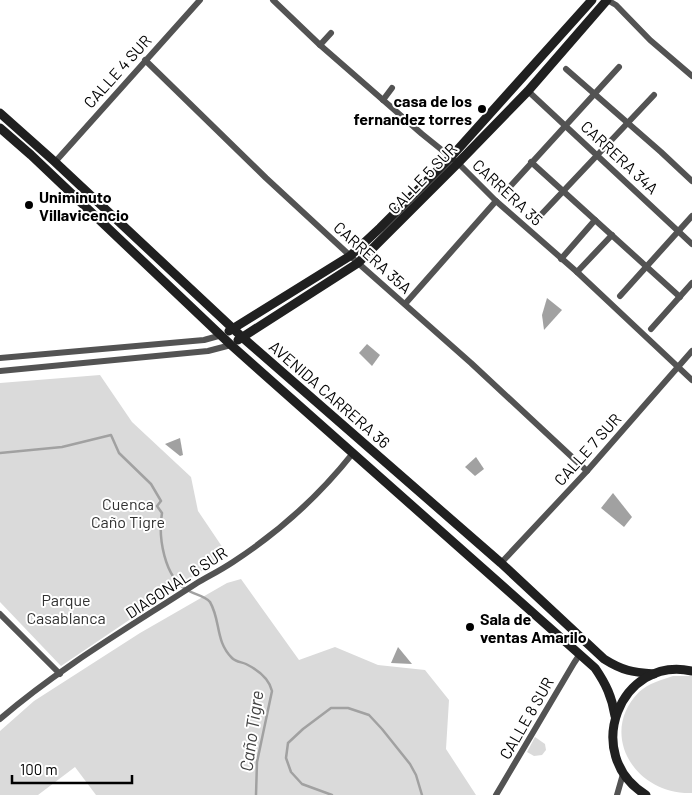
<svg xmlns="http://www.w3.org/2000/svg" width="692" height="795" font-family="Barlow,sans-serif">
<style>
.green{fill:#dadada}
.water{fill:#a1a1a1}
.lines{fill:none;stroke-linecap:round;stroke-linejoin:round}
.stream{stroke:#a1a1a1;stroke-width:2.5}
.street{stroke:#535353;stroke-width:6}
.secondary{stroke:#202020;stroke-width:9}
.poi-dot{fill:#000;stroke:#fff;stroke-width:2}
.labels{text-anchor:middle;dominant-baseline:central;stroke-width:4;stroke-linejoin:round;paint-order:stroke}
.street-label{font-size:16px;fill:#000;stroke:#fff}
.poi-label{font-size:16px;font-weight:bold;fill:#000;stroke:#fff;text-anchor:start}
.park-label{font-size:16px;fill:#313131;stroke:#fff}
.water-label{font-size:18px;font-style:italic;fill:#424242;stroke:#fff}
</style>
<rect width="100%" height="100%" fill="#fff"/>
<g class="green">
<polygon points="100,375 132,422 191,477 198,511 227,554 61,666 0,602 0,383"/>
<polygon points="241,579 299,660 335,647 378,665 425,670 449,700 446,749 476,795 96,795 75,767 38,795 0,795 0,731 34,701 140,633 227,583"/>
<path d="M673 676H692V793C634 795 598 733 639 692 649 683 661 680 673 676Z"/>
<polygon points="535,737 545,744 546,750 542,755 534,756 527,752"/>
</g>
<g class="water">
<polygon points="547,298 562,310 544,330 542,315"/>
<polygon points="367,344 380,355 372,366 359,353"/>
<polygon points="180,438 183,455 180,456 165,444"/>
<polygon points="476,457 484,469 475,476 465,467"/>
<polygon points="613,493 632,517 624,527 601,508"/>
<polygon points="398,647 412,664 391,663"/>
</g>
<g class="lines">
<g class="stream">
<path d="M0 453 62 447 111 435 119 453 151 484 161 501 157 506 162 513C158 537 164 577 187 590 193 594 206 596 210 602 221 621 215 641 232 658 236 662 242 662 246 664 258 670 269 678 272 691L257 762 256 795"/>
<polyline points="332,795 302,784 291,772 286,758 288,743 303,729 331,708 348,708 369,715 382,729 410,764 416,775 422,795"/>
</g>
<g class="street">
<polyline points="273,0 320,45 422,134 458,163 496,201 577,272 692,380"/>
<polyline points="607,0 616,5 650,40 692,76"/>
<polyline points="320,45 331,33"/>
<polyline points="145,60 266,178 358,263 471,363 587,471"/>
<polyline points="566,69 661,152 692,181"/>
<polyline points="528,91 692,244"/>
<polyline points="383,100 392,88"/>
<polyline points="55,162 200,0"/>
<polyline points="531,162 680,297"/>
<polyline points="506,191 619,67"/>
<polyline points="536,220 654,95"/>
<polyline points="561,259 595,220"/>
<polyline points="577,272 612,235"/>
<polyline points="620,296 692,216"/>
<polyline points="405,304 496,201"/>
<polyline points="651,329 692,283"/>
<polyline points="0,358 204,340 222,335"/>
<polyline points="0,371 208,351 231,345"/>
<polyline points="501,563 587,471 692,351"/>
<polyline points="0,614 60,674"/>
<path d="M0 719C59 668 131 626 197 583 209 576 221 570 233 562 279 532 319 496 353 453"/>
<polyline points="496,795 574,663 580,654"/>
<polyline points="617,795 623,774"/>
</g>
<g class="secondary">
<path d="M0 113 55 162 242 337 501 563 604 659C623 671 632 672 654 674"/>
<path d="M0 128 31 155 231 345 595 668C606 684 612 697 615 716"/>
<polyline points="229,331 350,256 380,228 451,157 592,0"/>
<polyline points="238,340 358,263 458,163 528,91 607,0"/>
<path d="M646 795C581 755 620 655 692 671"/>
</g>
</g>
<g class="poi-dot">
<circle cx="482" cy="109" r="5"/>
<circle cx="29" cy="205" r="5"/>
<circle cx="470" cy="627" r="5"/>
</g>
<g class="labels">
<g class="street-label">
<text transform="translate(117 71) rotate(-48)">CALLE 4 SUR</text>
<text transform="translate(620 157) rotate(43)">CARRERA 34A</text>
<text transform="translate(422 178) rotate(-46)">CALLE 5 SUR</text>
<text transform="translate(508 192) rotate(43)">CARRERA 35</text>
<text transform="translate(373 257) rotate(42)">CARRERA 35A</text>
<text transform="translate(330 394) rotate(41)">AVENIDA CARRERA 36</text>
<text transform="translate(587 449) rotate(-48)">CALLE 7 SUR</text>
<text transform="translate(176 582) rotate(-33)">DIAGONAL 6 SUR</text>
<text transform="translate(526 718) rotate(-60)">CALLE 8 SUR</text>
</g>
<g class="poi-label">
<text x="472" y="100" text-anchor="end">casa de los<tspan x="472" dy="18">fernandez torres</tspan></text>
<text x="39" y="196">Uniminuto<tspan x="39" dy="18">Villavicencio</tspan></text>
<text x="480" y="618">Sala de<tspan x="480" dy="18">ventas Amarilo</tspan></text>
</g>
<g class="park-label">
<text x="128" y="503">Cuenca<tspan x="128" dy="18">Caño Tigre</tspan></text>
<text x="66" y="599">Parque<tspan x="66" dy="18">Casablanca</tspan></text>
</g>
<g class="water-label">
<text transform="translate(251 731) rotate(-82)">Caño Tigre</text>
</g>
</g>
<path d="M12 775v8h120v-8" fill="none" stroke="#000000" stroke-width="2.5"/>
<text x="20" y="775" font-size="15" fill="#000000" stroke="#ffffff" stroke-width="4" paint-order="stroke">100 m</text>
</svg>
